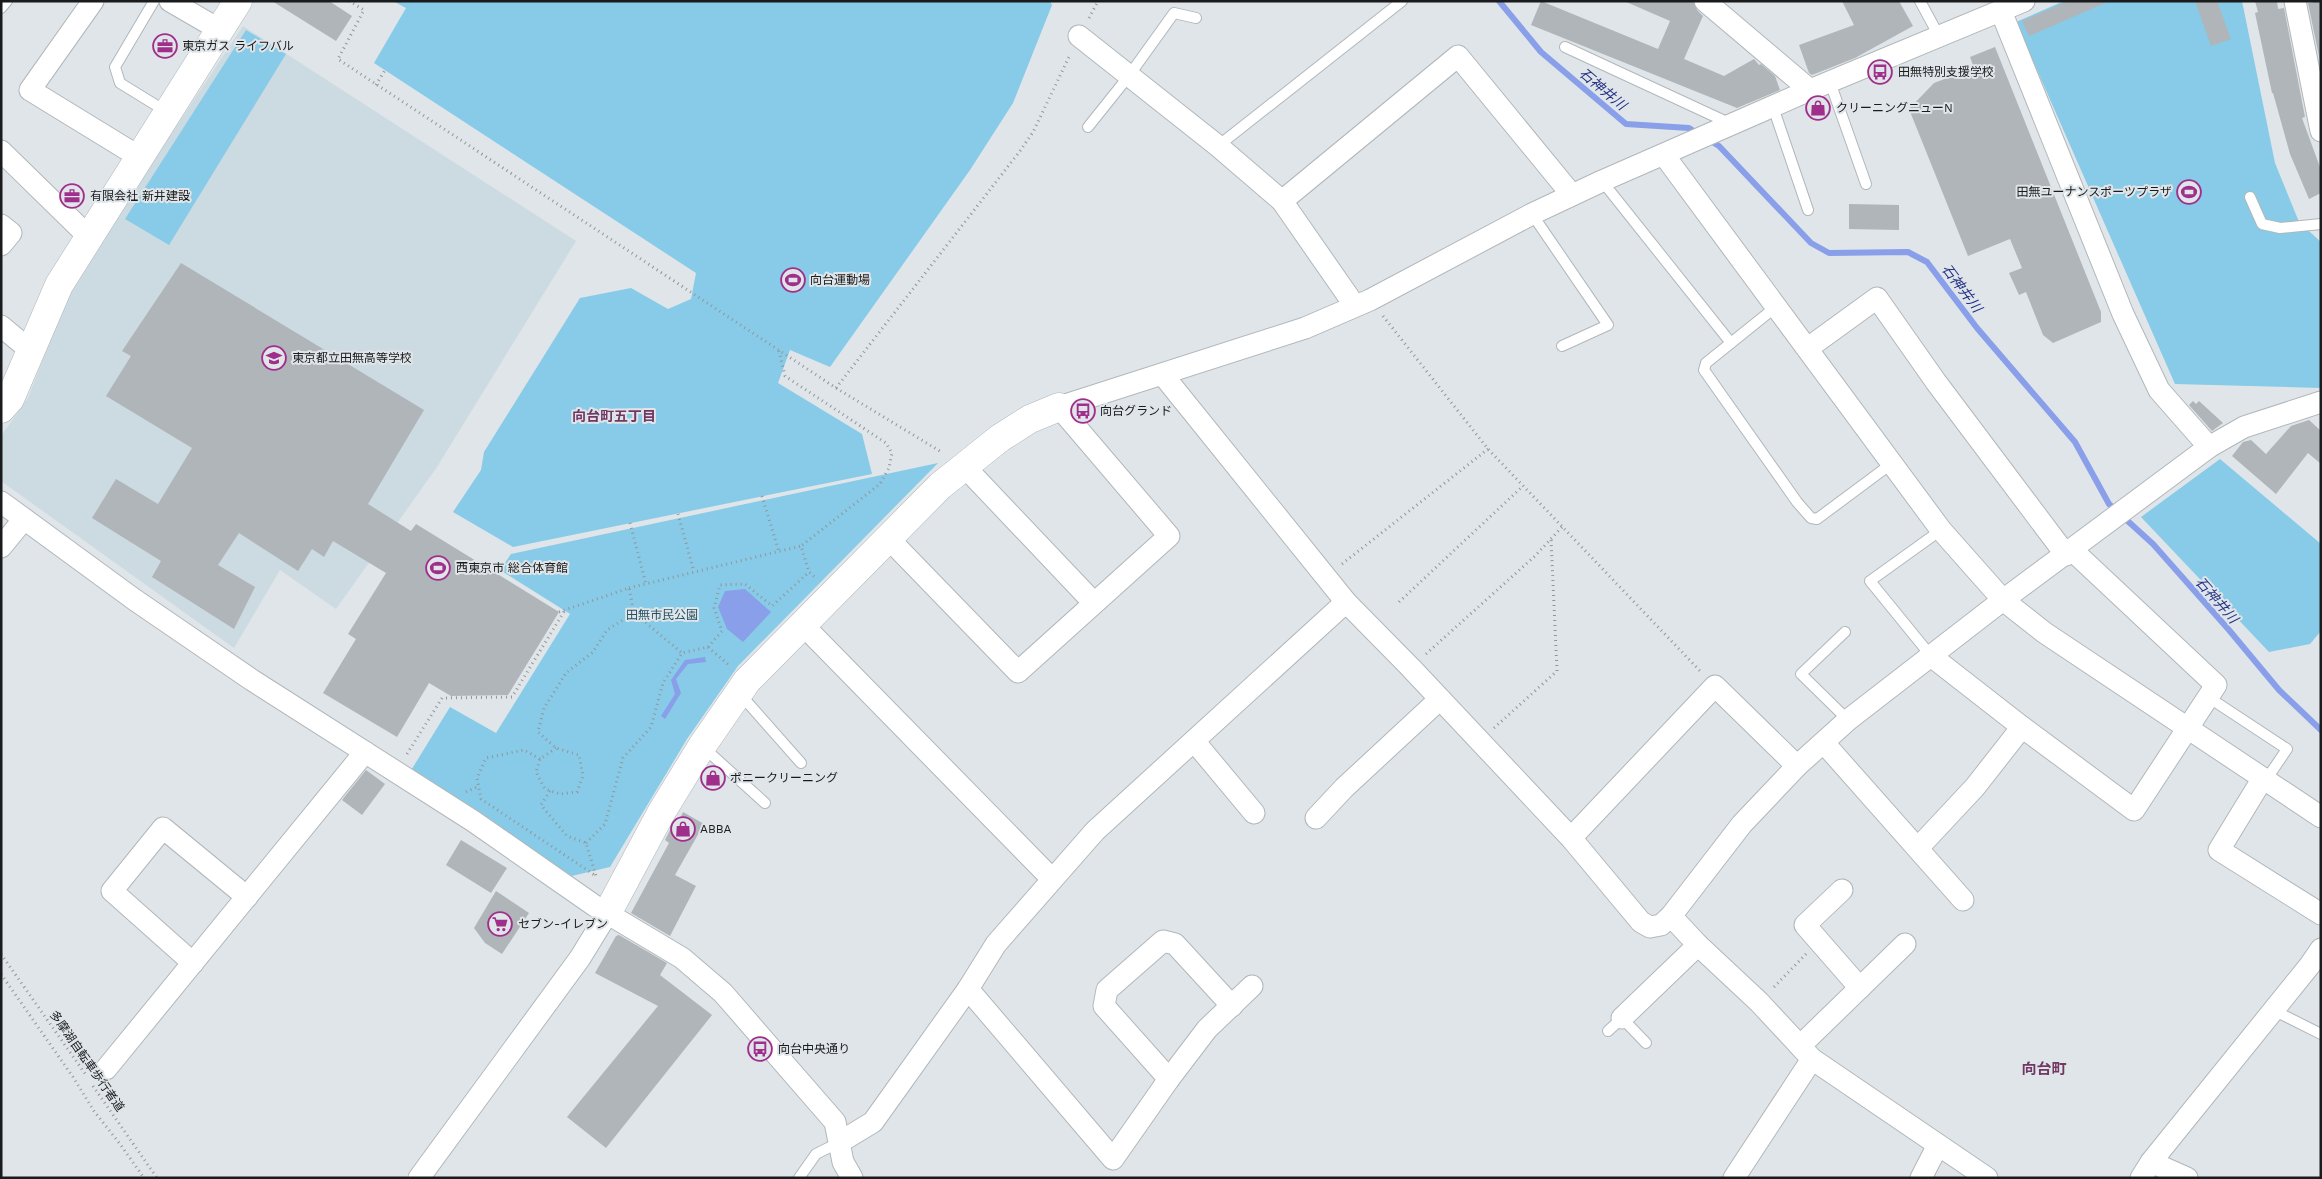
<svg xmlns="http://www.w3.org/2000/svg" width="2322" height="1179" font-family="'Work Sans','Noto Sans JP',sans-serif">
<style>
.built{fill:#ccdae1}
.green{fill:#87cbe8}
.water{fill:#899fe9}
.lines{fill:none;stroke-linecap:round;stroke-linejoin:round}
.stream{stroke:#899fe9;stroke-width:6}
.building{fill:#b0b5b9}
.lane-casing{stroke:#b1b7ba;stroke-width:12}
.street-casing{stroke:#b1b7ba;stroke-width:23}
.secondary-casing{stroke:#b1b7ba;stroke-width:29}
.path{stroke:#929699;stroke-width:3;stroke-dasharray:1 4;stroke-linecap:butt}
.lane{stroke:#fff;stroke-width:10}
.street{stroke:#fff;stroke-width:21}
.secondary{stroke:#fff;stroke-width:28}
.labels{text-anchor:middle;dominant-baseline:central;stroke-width:4;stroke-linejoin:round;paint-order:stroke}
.poi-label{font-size:12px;fill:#191b1c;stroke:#dfe5e8;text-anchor:start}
.park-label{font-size:12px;fill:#265163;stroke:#dfe5e8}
.street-label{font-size:12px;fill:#191b1c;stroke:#dfe5e8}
.water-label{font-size:14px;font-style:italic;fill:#253387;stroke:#dfe5e8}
.neighbourhood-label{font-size:14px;font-weight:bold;fill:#713864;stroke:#dfe5e8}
.quarter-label{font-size:15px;font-weight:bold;fill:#713864;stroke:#dfe5e8}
</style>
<rect width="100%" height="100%" fill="#dfe5e8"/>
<polygon class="built" points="243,26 576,241 437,467 336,609 280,570 234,648 1,481 1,436 28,398 59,317 81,270"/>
<g class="green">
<polygon points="393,1 1050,1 1052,5 1013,103 970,170 830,367 790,350 778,383 862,434 872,474 513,547 453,512 481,470 484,452 580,298 631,288 668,309 691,299 696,273 374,63 406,8"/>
<polygon points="2064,1 2242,1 2275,163 2299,222 2321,242 2321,388 2175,384 2016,22"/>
<polygon points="246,30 286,54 169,245 125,219"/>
<polygon points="2220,459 2321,544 2321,631 2310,644 2269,652 2141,517"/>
<polygon points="938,463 738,666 687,739 610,867 563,878 410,772 450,707 496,733 570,614 500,570 511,554"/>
</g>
<g class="water">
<polygon points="745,589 771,612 743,642 727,629 718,607 725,591"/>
<polygon points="705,657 706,662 688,664 676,679 681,693 665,719 661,716 675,694 671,680 685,660"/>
</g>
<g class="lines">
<g class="stream">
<polyline points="1499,1 1541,52 1626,124 1689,128 1698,134"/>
<polyline points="1709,140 1719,146 1811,243 1829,253 1908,252 1927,262 1977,328 2075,442 2109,504 2153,544 2229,630 2279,690 2321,730"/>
</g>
</g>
<g class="building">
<polygon points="272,1 329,1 352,16 336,41"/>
<polygon points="1541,1 1658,49 1670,21 1624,1 1693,1 1697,10 1703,16 1684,59 1724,76 1754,59 1759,65 1761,64 1775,76 1780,90 1737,108 1531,25"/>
<polygon points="1842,1 1899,1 1913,26 1855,58 1812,75 1809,73 1799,45 1854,25"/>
<polygon points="2068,1 2110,1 2029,36 2022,21"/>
<polygon points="2195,1 2217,1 2231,39 2211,46"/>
<polygon points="2255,1 2277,1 2278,9 2284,8 2305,117 2302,118 2321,170 2321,193 2309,199 2290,154 2273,93 2272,93 2255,13 2258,12"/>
<polygon points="2321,1 2321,66 2308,3"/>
<polygon points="1995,47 2101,312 2101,322 2053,343 2043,335 2026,292 2019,295 2009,273 2022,268 2010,239 1968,256 1909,109 1934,83 1974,68 1970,57"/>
<polygon points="1849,204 1899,205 1899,230 1849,229"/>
<polygon points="181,263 424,410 368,504 411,531 416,524 559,612 508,695 451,696 429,683 397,737 323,693 356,639 348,634 386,573 333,541 324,557 312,549 298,571 239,533 218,565 255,587 234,629 152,577 161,561 92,518 116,479 158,504 192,448 106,396 131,356 122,351"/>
<polygon points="2193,401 2196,404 2199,401 2223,423 2212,431 2189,405"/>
<polygon points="2309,420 2321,431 2321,464 2308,453 2276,494 2232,456 2243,442 2251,440 2266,454 2291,426"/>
<polygon points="366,770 385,784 362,815 342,800"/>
<polygon points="683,812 704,824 675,875 696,886 670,936 631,913 669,843 665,840 673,824 677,825"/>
<polygon points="461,840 507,868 491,893 446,865"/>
<polygon points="496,891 529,913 502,954 485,943 474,928"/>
<polygon points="619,935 667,963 660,975 712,1015 606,1148 567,1117 658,1006 595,973 616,936"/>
</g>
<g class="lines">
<g class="lane-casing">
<g id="lane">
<polyline points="154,1 115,67 120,83 167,112"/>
<polyline points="1920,1 1939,36"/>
<polyline points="1,8 7,1"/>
<polyline points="1565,47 1729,123"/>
<polyline points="1830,82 1866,184"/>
<polyline points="1773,107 1808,210"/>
<polyline points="1088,127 1128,77 1174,13 1196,18"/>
<polyline points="1218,146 1402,1"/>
<polyline points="1602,181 1731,343"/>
<polyline points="2250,197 2262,224 2280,228 2321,224"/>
<polyline points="1532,214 1608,325 1562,346"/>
<polyline points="1777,306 1706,363 1704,370 1797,502 1811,518 1817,519 1891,464"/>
<polyline points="1845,632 1801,674 1848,720"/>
<polyline points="1931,656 1870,581 1941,530"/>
<polyline points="740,694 801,763"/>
<polyline points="2208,697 2287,749 2266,780"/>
<polyline points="703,747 765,803"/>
<polyline points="2273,1010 2321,1034"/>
<polyline points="1608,1031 1622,1018 1646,1043"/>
<polyline points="799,1178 816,1154 840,1142"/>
</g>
</g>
<g class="street-casing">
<g id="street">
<polyline points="93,1 30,90 141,158"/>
<polyline points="170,1 220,30"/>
<polyline points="1705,1 1810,90"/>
<polyline points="2295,1 2321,131"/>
<polyline points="2005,21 2123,314 2159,390 2209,447"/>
<polyline points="1079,36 1218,146 1282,201 1355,306"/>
<polyline points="1,151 90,238"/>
<polyline points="1664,155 1941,530 2003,600 2045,633 2321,817"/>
<polyline points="1282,201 1458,56 1572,195"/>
<polyline points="1,225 11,233 1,245"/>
<polyline points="1,326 31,351"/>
<polyline points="1808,348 1877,298 1936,382 2066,555"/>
<polyline points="1163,375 1346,602 1411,668 1571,838 1641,922 1650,927 1661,925 1671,916 1742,824 1797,766 1848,720 2003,600 2209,447 2244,427 2321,402"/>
<polyline points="963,465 1093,602"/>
<polyline points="1,502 135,600 252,680 473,821 595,906 682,958 723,993 835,1122 843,1162 852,1178"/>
<polyline points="888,538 1018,672 1169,536 1059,407 1305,328 1370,300 1532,214 1602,181 1810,90 2024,1"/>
<polyline points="1,547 24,519"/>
<polyline points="803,625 1052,879"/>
<polyline points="1931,656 2022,727 2134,810 2216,685 2072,550"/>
<polyline points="1194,741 1254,813"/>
<polyline points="1824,743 1963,900"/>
<polyline points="2263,778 2219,850 2321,914"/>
<polyline points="1316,818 1344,788 1440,699"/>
<polyline points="1571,838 1715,686 1797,766"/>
<polyline points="1918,848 1975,787 2022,727"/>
<polyline points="1842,890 1805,925 1860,988"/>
<polyline points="1671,916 1698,945 1759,1002 1812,1059 1987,1178"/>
<polyline points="193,963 112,891 163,828 247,897"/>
<polyline points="968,989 1113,1159 1169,1079 1207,1029 1252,986"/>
<polyline points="1622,1018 1698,945"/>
<polyline points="1800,1046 1905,944"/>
<polyline points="106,1069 365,752"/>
<polyline points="1169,1079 1104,1006 1107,990 1163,941 1175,944 1232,1006"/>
<polyline points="840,1142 873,1122 968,989 996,944 1095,831 1346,602"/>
<polyline points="2151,1162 2187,1178"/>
<polyline points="419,1178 580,958 607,914"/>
<polyline points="1734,1178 1812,1059"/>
<polyline points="1921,1178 1938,1145"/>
<polyline points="2141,1178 2151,1162 2310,965 2321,949"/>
</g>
</g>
<g class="secondary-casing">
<g id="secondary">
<polyline points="1,409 10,399 59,285 238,1"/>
<polyline points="607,914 661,813 702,746 747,681 940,486 1000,438 1030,419 1059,407"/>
</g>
</g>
<g class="path">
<polyline points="349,1 364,10 338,59 836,388 943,453"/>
<polyline points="1089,18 1097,3 1096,1"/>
<polyline points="376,85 385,70"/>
<polyline points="1383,316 1488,449 1702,673"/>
<polyline points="779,351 785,376 886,443 892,453 889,468 880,484 801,546"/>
<polyline points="836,388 1020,151 1033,132 1070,55"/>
<polyline points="762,496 779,552"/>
<polyline points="678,514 694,572"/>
<polyline points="630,523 646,584"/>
<polyline points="1342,564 1488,449"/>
<polyline points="629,588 801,546 809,572 817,579"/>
<polyline points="1399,602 1523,486"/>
<polyline points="559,612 629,588 634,613"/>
<polyline points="708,647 722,631 714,608 720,585 745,584 772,606 809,572"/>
<polyline points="1426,654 1535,556 1562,527"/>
<polyline points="1494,728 1557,671 1551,539"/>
<polyline points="556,748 540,759 536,772 545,789 560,794 577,792 583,776 579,755 556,748 538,732 544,708 566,673 593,652 607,630 634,613 682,653"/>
<polyline points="407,754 442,698 512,697 565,610"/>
<polyline points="540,759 524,750 486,758 477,778 481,799 596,876"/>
<polyline points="550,791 541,805 567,836 586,843 596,876"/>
<polyline points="466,792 479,786"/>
<polyline points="586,843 605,824 623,758 651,727 663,683 682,653 708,647 730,666"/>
<polyline points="1,954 86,1075"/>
<polyline points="1,974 73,1077 94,1111 120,1144 144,1178"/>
<polyline points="1774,987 1806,954"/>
<polyline points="93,1086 157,1178"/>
</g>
<use href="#lane" class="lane"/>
<use href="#street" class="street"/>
<use href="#secondary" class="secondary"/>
</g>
<defs>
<g id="office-ring" transform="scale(1.25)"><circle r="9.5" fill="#dfe5e8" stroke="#a02f8c" stroke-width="1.5"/><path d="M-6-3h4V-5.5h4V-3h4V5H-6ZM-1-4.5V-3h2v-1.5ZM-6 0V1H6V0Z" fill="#a02f8c"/></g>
<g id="bus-ring" transform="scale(1.25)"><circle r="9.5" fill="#dfe5e8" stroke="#a02f8c" stroke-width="1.5"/><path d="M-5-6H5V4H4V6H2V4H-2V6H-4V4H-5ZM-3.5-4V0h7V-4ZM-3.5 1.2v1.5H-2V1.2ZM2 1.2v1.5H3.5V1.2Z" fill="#a02f8c"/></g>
<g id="shop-ring" transform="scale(1.25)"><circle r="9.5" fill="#dfe5e8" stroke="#a02f8c" stroke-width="1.5"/><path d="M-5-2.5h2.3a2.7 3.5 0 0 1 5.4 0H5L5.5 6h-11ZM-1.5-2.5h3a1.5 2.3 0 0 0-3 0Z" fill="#a02f8c"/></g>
<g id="stadium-ring" transform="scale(1.25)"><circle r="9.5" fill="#dfe5e8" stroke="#a02f8c" stroke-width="1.5"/><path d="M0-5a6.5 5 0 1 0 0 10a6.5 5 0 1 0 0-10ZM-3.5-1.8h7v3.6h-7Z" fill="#a02f8c"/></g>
<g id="school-ring" transform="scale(1.25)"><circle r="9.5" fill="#dfe5e8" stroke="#a02f8c" stroke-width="1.5"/><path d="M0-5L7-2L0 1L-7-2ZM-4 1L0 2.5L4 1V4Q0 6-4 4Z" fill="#a02f8c"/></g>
<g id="supermarket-ring" transform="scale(1.25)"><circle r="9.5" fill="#dfe5e8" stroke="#a02f8c" stroke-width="1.5"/><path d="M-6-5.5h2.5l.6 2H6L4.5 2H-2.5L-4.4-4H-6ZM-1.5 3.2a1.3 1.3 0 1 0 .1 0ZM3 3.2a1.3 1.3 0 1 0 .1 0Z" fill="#a02f8c"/></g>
</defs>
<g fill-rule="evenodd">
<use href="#office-ring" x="165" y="46"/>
<use href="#bus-ring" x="1880" y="72"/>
<use href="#shop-ring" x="1818" y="108"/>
<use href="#stadium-ring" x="2189" y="192"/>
<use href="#office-ring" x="72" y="196"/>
<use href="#stadium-ring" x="793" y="280"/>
<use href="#school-ring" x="274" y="358"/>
<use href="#bus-ring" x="1083" y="411"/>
<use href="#stadium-ring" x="438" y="568"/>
<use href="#shop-ring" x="713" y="778"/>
<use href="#shop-ring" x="683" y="829"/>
<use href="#supermarket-ring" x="500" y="924"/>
<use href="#bus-ring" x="760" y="1049"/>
</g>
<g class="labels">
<g class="poi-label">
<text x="182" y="46">東京ガス ライフバル</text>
<text x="1898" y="72">田無特別支援学校</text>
<text x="1836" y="108">クリーニングニューN</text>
<text x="2172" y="192" text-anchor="end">田無ユーナンスポーツプラザ</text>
<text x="90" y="196">有限会社 新井建設</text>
<text x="810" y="280">向台運動場</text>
<text x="292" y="358">東京都立田無高等学校</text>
<text x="1100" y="411">向台グランド</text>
<text x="456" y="568">西東京市 総合体育館</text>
<text x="730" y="778">ポニークリーニング</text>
<text x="700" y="829">ABBA</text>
<text x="518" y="924">セブン-イレブン</text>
<text x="778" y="1049">向台中央通り</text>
</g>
<g class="park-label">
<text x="662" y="615">田無市民公園</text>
</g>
<g class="street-label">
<text transform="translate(87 1061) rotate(55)">多摩湖自転車歩行者道</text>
</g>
<g class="water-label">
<text transform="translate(1603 89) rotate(40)">石神井川</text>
<text transform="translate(1962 288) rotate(53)">石神井川</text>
<text transform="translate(2217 600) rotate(49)">石神井川</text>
</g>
<g class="neighbourhood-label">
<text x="614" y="416">向台町五丁目</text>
</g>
<g class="quarter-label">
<text x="2044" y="1069">向台町</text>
</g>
</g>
<rect width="2322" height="1179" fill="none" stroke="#191b1c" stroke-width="5"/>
</svg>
